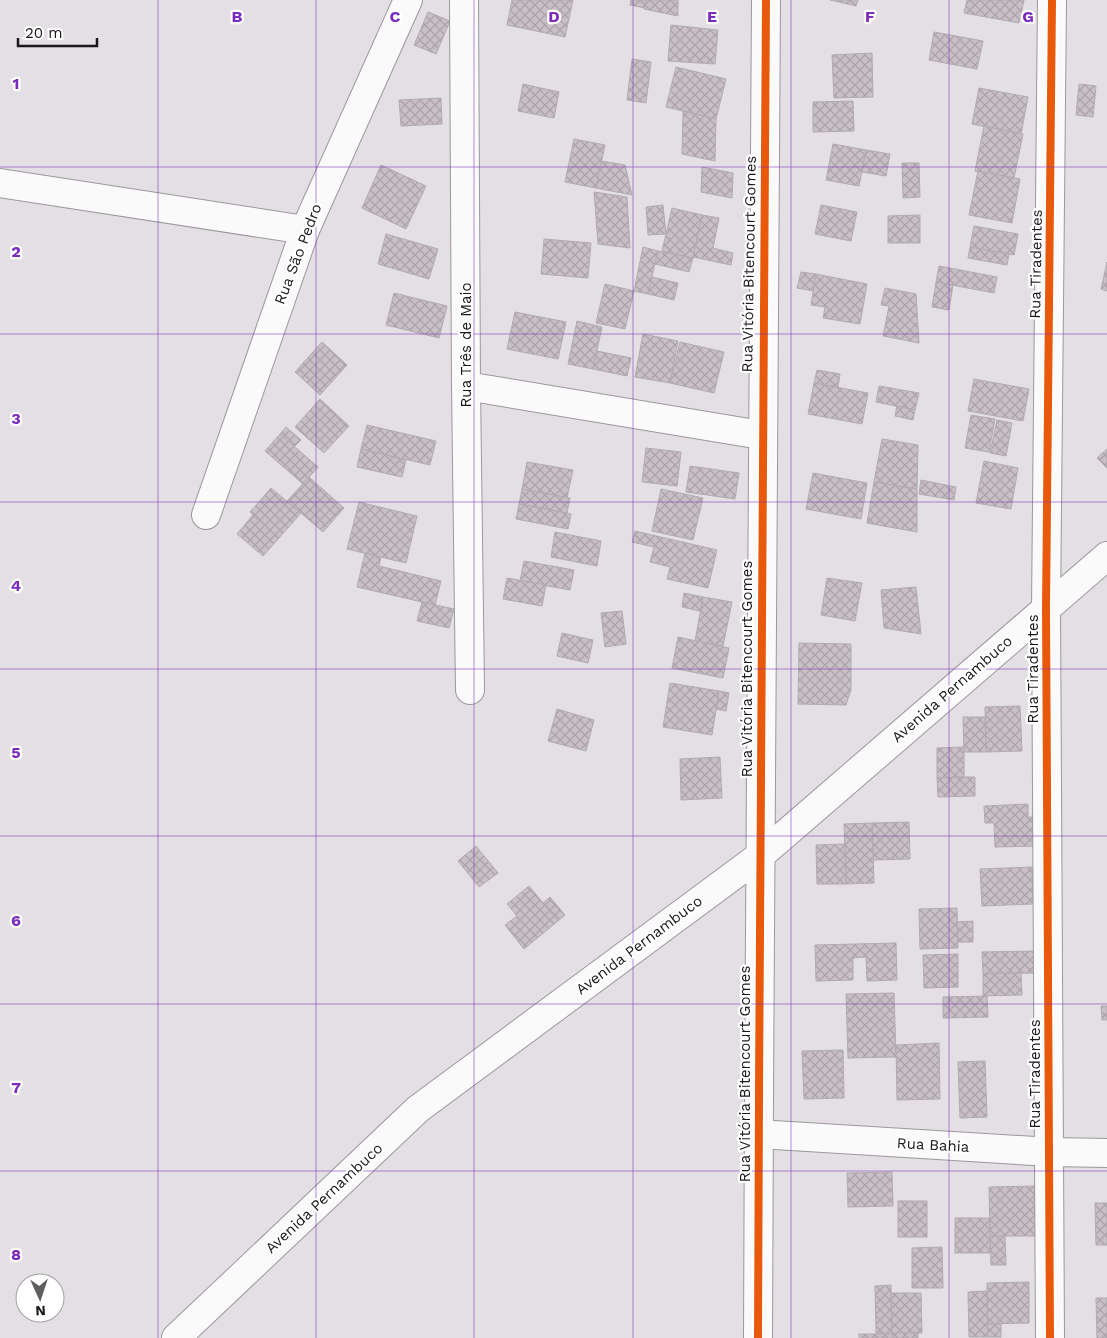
<svg xmlns="http://www.w3.org/2000/svg" width="1107" height="1338" font-family="'Work Sans',sans-serif">
<style>
.building{fill:url(#building-cross-hatch);stroke:#afacaf}
.lines{fill:none;stroke-linecap:round;stroke-linejoin:round}
.minor-casing{stroke:#9c989c;stroke-width:30}
.minor{stroke:#fbfafb;stroke-width:28}
.cycleway-casing{stroke:#fff;stroke-width:11}
.cycleway{stroke:#e8590c;stroke-width:8}
.grid{fill:none;stroke:#7b2cbf;stroke-width:1;stroke-opacity:0.55}
.labels{text-anchor:middle;dominant-baseline:central;stroke-width:4.5;stroke-linejoin:round;paint-order:stroke}
.street-label{font-size:15px;fill:#1a181b;stroke:#fff}
.grid-label{font-size:16px;text-anchor:middle;font-weight:bold;fill:#7b2cbf;stroke:#fff;stroke-width:4.5;stroke-linejoin:round;paint-order:stroke}
</style>
<defs>
<pattern id="building-cross-hatch" width="8" height="8" patternUnits="userSpaceOnUse" patternTransform="scale(1.25)"><rect width="8" height="8" fill="#c9bfc7"/><path d="M0 0l8 8M0 8l8-8" fill="none" stroke="#aca3aa"/></pattern>
</defs>
<rect width="100%" height="100%" fill="#e3dfe4"/>
<g class="building">
<polygon points="512,0 573,0 565,37 507,25"/>
<polygon points="631,0 646,0 645,8 630,5"/>
<polygon points="646,0 678,0 678,16 644,9"/>
<polygon points="830,0 858,0 856,6"/>
<polygon points="967,0 1024,0 1019,23 964,13"/>
<polygon points="428,12 450,21 436,54 414,45"/>
<polygon points="671,25 718,30 715,64 668,61"/>
<polygon points="934,32 983,41 977,69 929,60"/>
<polygon points="872,53 873,97 834,98 832,55"/>
<polygon points="632,59 651,62 646,103 627,100"/>
<polygon points="676,67 726,79 716,119 666,107"/>
<polygon points="523,84 559,92 554,118 518,111"/>
<polygon points="1079,84 1096,86 1093,117 1076,115"/>
<polygon points="979,88 1028,97 1021,134 972,124"/>
<polygon points="441,98 442,124 401,126 399,100"/>
<polygon points="853,101 854,131 813,132 813,102"/>
<polygon points="683,111 716,119 715,161 682,154"/>
<polygon points="984,126 1023,134 1014,178 975,171"/>
<polygon points="574,139 605,145 596,188 565,182"/>
<polygon points="833,144 866,150 859,186 826,180"/>
<polygon points="866,150 890,154 886,176 862,172"/>
<polygon points="601,161 625,165 632,195 596,188"/>
<polygon points="902,163 919,163 920,197 903,198"/>
<polygon points="381,165 426,186 406,229 362,208"/>
<polygon points="702,167 733,173 732,198 701,192"/>
<polygon points="978,171 1020,179 1012,223 969,215"/>
<polygon points="594,192 627,197 630,248 598,244"/>
<polygon points="663,205 666,234 648,235 646,207"/>
<polygon points="821,205 857,212 851,241 815,234"/>
<polygon points="672,208 702,215 693,258 662,251"/>
<polygon points="702,215 719,218 713,248 733,253 731,265 693,257"/>
<polygon points="920,215 920,243 888,243 888,216"/>
<polygon points="974,226 1018,234 1014,255 970,247"/>
<polygon points="386,234 438,249 429,279 378,264"/>
<polygon points="544,239 591,243 588,278 541,274"/>
<polygon points="643,247 658,251 648,294 634,291"/>
<polygon points="970,247 1009,254 1007,265 968,258"/>
<polygon points="658,251 693,258 689,272 655,264"/>
<polygon points="1107,262 1107,291 1101,289"/>
<polygon points="939,266 997,277 994,293 936,282"/>
<polygon points="801,272 816,274 813,291 797,288"/>
<polygon points="816,274 867,284 860,324 823,318 825,307 811,305"/>
<polygon points="652,277 678,283 674,300 648,294"/>
<polygon points="936,282 953,285 949,310 932,307"/>
<polygon points="605,284 634,291 625,329 596,323"/>
<polygon points="885,288 916,294 919,343 883,336 889,306 881,305"/>
<polygon points="394,293 447,306 439,338 386,325"/>
<polygon points="515,312 566,322 558,359 507,349"/>
<polygon points="577,321 602,327 593,369 568,364"/>
<polygon points="643,334 678,341 670,383 635,377"/>
<polygon points="322,342 347,365 320,395 295,372"/>
<polygon points="680,342 724,352 714,393 670,383"/>
<polygon points="597,351 631,358 627,376 593,369"/>
<polygon points="817,370 840,374 838,387 814,383"/>
<polygon points="974,379 1029,389 1023,421 968,411"/>
<polygon points="814,383 868,393 862,424 808,414"/>
<polygon points="879,386 919,393 915,410 876,402"/>
<polygon points="320,399 349,426 324,453 295,427"/>
<polygon points="897,406 915,410 913,420 895,416"/>
<polygon points="971,415 995,419 989,452 965,448"/>
<polygon points="997,420 1012,423 1006,456 990,453"/>
<polygon points="367,425 436,441 430,465 361,449"/>
<polygon points="286,427 301,440 294,447 280,434"/>
<polygon points="280,434 318,467 303,484 265,451"/>
<polygon points="882,439 918,445 917,489 874,482"/>
<polygon points="646,448 681,452 677,486 642,482"/>
<polygon points="361,449 406,460 402,477 357,467"/>
<polygon points="1107,449 1107,468 1097,458"/>
<polygon points="984,461 1018,468 1011,509 976,503"/>
<polygon points="527,462 573,470 567,498 522,489"/>
<polygon points="690,466 739,473 735,499 686,492"/>
<polygon points="813,473 867,483 861,519 806,509"/>
<polygon points="309,477 344,508 323,532 287,501"/>
<polygon points="921,480 956,487 954,500 919,494"/>
<polygon points="874,482 917,489 917,532 867,523"/>
<polygon points="271,488 301,513 279,538 250,512"/>
<polygon points="522,489 570,498 567,513 519,504"/>
<polygon points="661,489 703,498 693,540 652,531"/>
<polygon points="359,502 417,516 406,563 347,549"/>
<polygon points="519,504 571,514 568,529 516,519"/>
<polygon points="253,515 279,538 263,556 237,534"/>
<polygon points="635,531 717,550 708,588 667,579 670,567 650,562 654,547 632,542"/>
<polygon points="555,532 601,541 597,566 551,557"/>
<polygon points="365,553 381,557 379,566 441,581 435,605 357,587"/>
<polygon points="524,561 574,570 570,590 520,581"/>
<polygon points="507,578 546,585 542,606 503,599"/>
<polygon points="827,578 862,583 855,621 821,615"/>
<polygon points="916,587 921,634 884,628 881,590"/>
<polygon points="684,593 703,597 700,611 682,607"/>
<polygon points="703,597 732,602 723,646 695,641"/>
<polygon points="422,602 454,609 449,628 417,621"/>
<polygon points="622,611 626,644 605,647 601,613"/>
<polygon points="562,633 593,640 588,663 557,656"/>
<polygon points="678,637 729,648 723,678 672,668"/>
<polygon points="799,643 851,644 851,690 846,705 798,704"/>
<polygon points="670,683 719,691 712,735 663,727"/>
<polygon points="719,691 729,693 726,711 716,709"/>
<polygon points="1020,706 1022,751 986,752 985,707"/>
<polygon points="557,709 594,720 586,751 548,741"/>
<polygon points="963,717 985,717 986,752 964,752"/>
<polygon points="964,747 964,777 937,778 937,748"/>
<polygon points="720,757 722,798 681,800 680,759"/>
<polygon points="964,777 975,777 975,796 938,797 937,778"/>
<polygon points="1028,804 1028,817 1038,817 1039,846 995,847 994,823 985,823 984,806"/>
<polygon points="909,822 910,859 873,860 872,823"/>
<polygon points="872,823 874,883 846,884 844,824"/>
<polygon points="845,844 846,884 817,884 816,845"/>
<polygon points="476,846 498,873 479,887 458,861"/>
<polygon points="1032,867 1033,904 982,906 980,869"/>
<polygon points="529,886 558,921 524,949 505,925 517,916 507,904"/>
<polygon points="550,897 565,915 558,921 543,903"/>
<polygon points="957,908 958,948 920,949 919,909"/>
<polygon points="973,921 973,942 958,942 957,922"/>
<polygon points="896,943 897,980 867,981 866,957 853,958 853,980 816,981 815,945"/>
<polygon points="1036,951 1037,973 983,974 982,952"/>
<polygon points="958,954 958,987 924,988 923,955"/>
<polygon points="1021,973 1022,995 983,996 983,974"/>
<polygon points="894,993 896,1057 848,1058 846,994"/>
<polygon points="987,996 988,1017 943,1018 943,997"/>
<polygon points="1101,1006 1107,1006 1107,1020 1102,1020"/>
<polygon points="939,1043 940,1099 897,1100 896,1045"/>
<polygon points="843,1050 844,1098 804,1099 802,1051"/>
<polygon points="985,1061 987,1117 960,1118 958,1062"/>
<polygon points="892,1172 893,1206 848,1207 847,1173"/>
<polygon points="1036,1186 1037,1236 990,1236 989,1187"/>
<rect x="898" y="1201" width="29" height="36"/>
<polygon points="1095,1203 1107,1203 1107,1245 1096,1245"/>
<rect x="955" y="1218" width="35" height="35"/>
<polygon points="990,1236 1005,1236 1006,1265 991,1265"/>
<polygon points="942,1247 943,1288 912,1288 912,1248"/>
<polygon points="1029,1282 1029,1323 987,1324 987,1283"/>
<polygon points="891,1285 892,1334 876,1333 875,1286"/>
<polygon points="987,1291 988,1337 969,1337 968,1292"/>
<polygon points="891,1293 921,1293 922,1333 892,1334"/>
<polygon points="1096,1298 1107,1298 1107,1338 1097,1338"/>
<polygon points="987,1324 1001,1324 1001,1337 988,1337"/>
<rect x="893" y="1333" width="25" height="5"/>
<rect x="859" y="1334" width="33" height="4"/>
</g>
<g class="lines">
<g class="minor-casing">
<g id="minor">
<polyline points="464,0 466,386 470,690"/>
<polyline points="0,183 305,230"/>
<polyline points="466,386 761,435"/>
<polyline points="206,515 305,230 408,0"/>
<polyline points="759,1134 1050,1152 1107,1153"/>
<polyline points="176,1338 418,1109 761,855 1107,556"/>
<path d="M758 1338C760 892 761 446 766 0"/>
<polyline points="1050,1338 1046,608 1052,0"/>
</g>
</g>
<use href="#minor" class="minor"/>
<g class="cycleway-casing">
<g id="cycleway">
<path d="M758 1338C760 892 761 446 766 0"/>
<polyline points="1050,1338 1046,608 1052,0"/>
</g>
</g>
<use href="#cycleway" class="cycleway"/>
</g>
<path class="grid" d="M158 0V1338M316 0V1338M474 0V1338M633 0V1338M791 0V1338M949 0V1338M0 167H1107M0 334H1107M0 502H1107M0 669H1107M0 836H1107M0 1004H1107M0 1171H1107"/>
<g class="labels">
<g class="street-label">
<text transform="translate(298 254) rotate(-69)">Rua São Pedro</text>
<text transform="translate(749 264) rotate(-89)">Rua Vitória Bitencourt Gomes</text>
<text transform="translate(1036 264) rotate(-89)">Rua Tiradentes</text>
<text transform="translate(466 345) rotate(-90)">Rua Três de Maio</text>
<text transform="translate(747 669) rotate(-90)">Rua Vitória Bitencourt Gomes</text>
<text transform="translate(1033 669) rotate(-90)">Rua Tiradentes</text>
<text transform="translate(952 689) rotate(-41)">Avenida Pernambuco</text>
<text transform="translate(639 945) rotate(-37)">Avenida Pernambuco</text>
<text transform="translate(745 1074) rotate(-90)">Rua Vitória Bitencourt Gomes</text>
<text transform="translate(1035 1074) rotate(-90)">Rua Tiradentes</text>
<text transform="translate(933 1145) rotate(3)">Rua Bahia</text>
<text transform="translate(324 1198) rotate(-43)">Avenida Pernambuco</text>
</g>
</g>
<g class="grid-label">
<text x="237" y="22">B</text>
<text x="395" y="22">C</text>
<text x="554" y="22">D</text>
<text x="712" y="22">E</text>
<text x="870" y="22">F</text>
<text x="1028" y="22">G</text>
<text x="16" y="89">1</text>
<text x="16" y="257">2</text>
<text x="16" y="424">3</text>
<text x="16" y="591">4</text>
<text x="16" y="758">5</text>
<text x="16" y="926">6</text>
<text x="16" y="1093">7</text>
<text x="16" y="1260">8</text>
</g>
<g transform="translate(40 1298) rotate(177)"><circle r="24" fill="#ffffff" stroke="#a3a3a4"/>
<path d="M0-4L9 19L0 12L-9 19Z" fill="#605e61"/>
<text y="-8" font-size="14" font-weight="bold" text-anchor="middle" fill="#1a181b">N</text>
</g>
<path d="M18 38v8h79v-8" fill="none" stroke="#1a181b" stroke-width="2.5"/>
<text x="25" y="38" font-size="15" fill="#1a181b" stroke="#ffffff" stroke-width="4" paint-order="stroke">20 m</text>
</svg>
